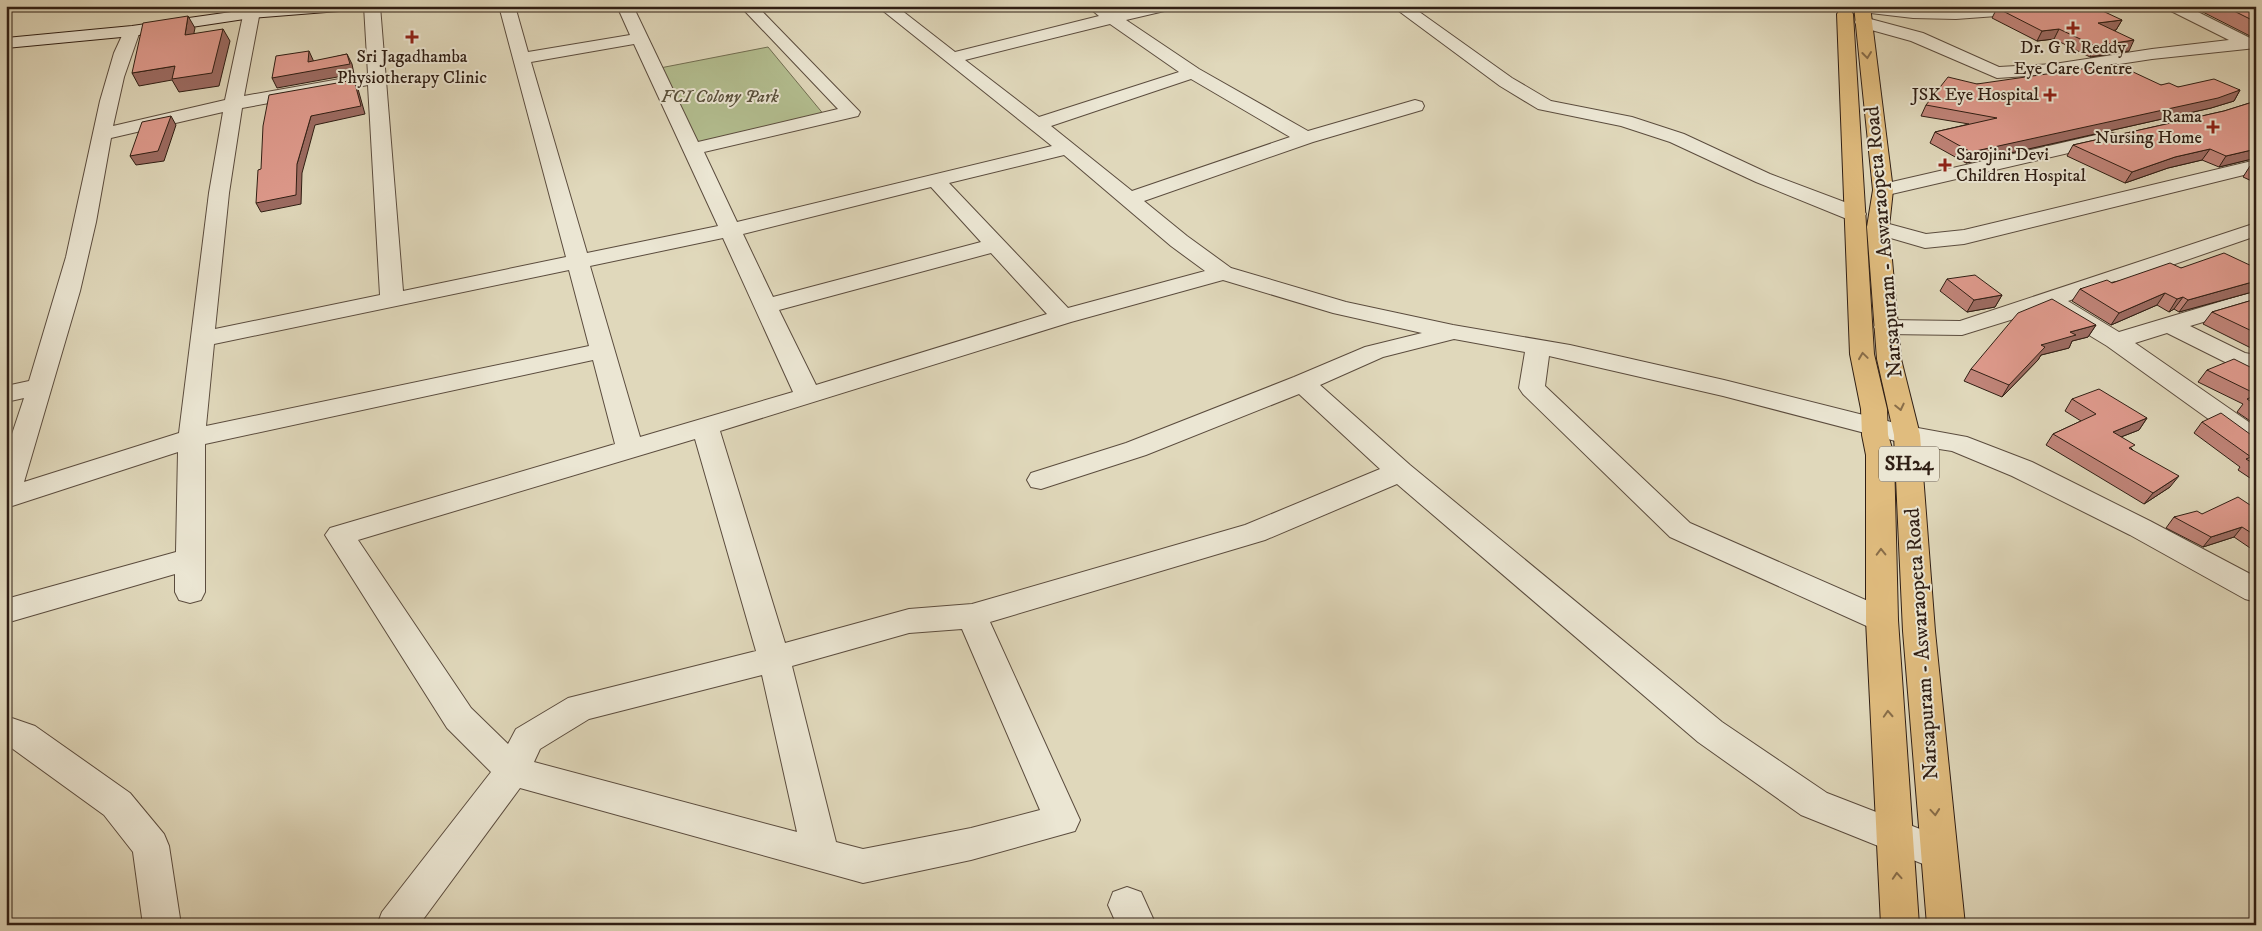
<svg xmlns="http://www.w3.org/2000/svg" width="2262" height="931" font-family="'IM FELL DW Pica',serif">
<style>
.green{fill:#b3be90;stroke:#716e52}
.lines{fill:none;stroke-linecap:round;stroke-linejoin:round}
.street-casing{stroke:#5b4c3e;stroke-width:2}
.secondary-casing{stroke:#2f1e14;stroke-width:2}
.primary-casing{stroke:#2f1e14;stroke-width:2}
.street{fill:#ebe6d3;fill-rule:evenodd}
.secondary{fill:#ebe6d3;fill-rule:evenodd}
.primary{fill:#e0bc7e;fill-rule:evenodd}
.wall{fill:#c1857a;stroke:#2f1e14}
.shaded-wall{fill:#9d6c63;stroke:#2f1e14}
.building{fill:#e09b8e;stroke:#2f1e14}
.oneway{stroke:#886d49}
.poi-dot{fill:#8f2418;stroke:#ebe6d3;stroke-width:2}
.labels{text-anchor:middle;dominant-baseline:central;stroke-width:4;stroke-linejoin:round;paint-order:stroke}
.far-poi-label{font-size:18px;fill:#2f1e14;stroke:#ebe6d3}
.far-park-label{font-size:18px;font-style:italic;fill:#574e39;stroke:#ebe6d3}
.shield{fill:#ebe6d3;stroke:#675a4d;stroke-width:1}
.shield-label{font-size:20px;font-weight:bold;fill:#2f1e14}
.street-label{font-size:21px;fill:#2f1e14;stroke:#ebe6d3}
</style>
<rect width="100%" height="100%" fill="#e0d8bb"/>
<filter id="stains"><feTurbulence type="fractalNoise" baseFrequency=".004" numOctaves="4"/><feColorMatrix values="0 0 0 0 .2 0 0 0 0 .09 0 0 0 0 .02 0 0 0 .5 -.17"/></filter>
<radialGradient id="worn" r=".72"><stop offset=".6" stop-color="#630" stop-opacity="0"/><stop offset="1" stop-color="#630" stop-opacity=".3"/></radialGradient>
<polygon class="green" points="768,47 825,116 696,145 660,68"/>
<g class="lines">
<g class="street-casing">
<g id="street">
<path d="M245 6H261L244 96 368 74 364 6H380L403 291 566 257 499 6H515L528 52 630 35 617 6H633L698 142 838 109 740 6H757L860 112 858 116 704 152 737 222 1052 146 877 6H896L955 52 1099 16 1087 6H1106L1115 12 1143 6H1175L1173 9 1126 20 1199 69 1308 131 1415 100 1422 102 1424 106 1422 110 1313 142 1144 201 1187 236 1231 268 1346 302 1453 325 1570 345 1724 380 1907 426 1967 437 2032 462 2150 521 2256 577V602L2245 599 2130 535 2012 476 1952 451 1907 444 1723 396 1549 356 1545 386 1690 523 1893 612 1898 620 1893 628 1882 632 1871 628 1670 537 1523 394 1519 388 1525 352 1454 339 1383 357 1320 385 1410 465 1722 722 1827 793 1951 841 1956 853 1951 865 1938 870 1801 815 1698 742 1397 484 1265 540 990 622 1080 820 1075 831 971 860 863 883 520 788 419 925H377L382 912 491 772 447 728 325 535 330 528 615 444 593 360 205 444V592L201 600 190 603 179 600 175 592V574L6 623V599L176 552 178 452 6 508V452L24 398 6 402V386L29 381 66 257 100 101 114 53 126 27H138L140 31 124 77 113 126 225 100ZM1110 24 1179 72 1039 117 965 60ZM634 44 718 226 587 253 531 62ZM1191 79 1290 137 1132 191 1051 126ZM368 85 380 295 215 329 229 193 242 108ZM223 112 209 193 179 433 24 482 80 291 96 222 111 138ZM1064 155 1171 246 1205 271 1068 308 949 183ZM931 187 981 242 773 297 743 234ZM723 238 793 392 640 437 590 266ZM991 253 1047 314 816 385 779 310ZM569 270 589 346 206 426 214 344ZM1223 280 1333 313 1422 333 1365 347 1294 377 1126 443 1031 473 1027 480 1031 487 1041 489 1146 455 1299 394 1380 469 1245 525 972 604 909 609 785 643 720 431 1071 322ZM695 439 756 651 568 698 516 729 508 744 471 708 358 540ZM962 629 1040 810 971 828 863 849 836 842 792 666 909 633ZM762 675 797 832 534 762 540 749 589 719Z"/>
<polygon points="1392,6 1411,6 1512,78 1551,101 1632,117 1684,134 1770,174 1863,209 1866,214 1863,219 1855,220 1847,219 1756,182 1670,142 1621,126 1538,109 1500,86"/>
<polygon points="1897,6 1956,9 1995,6 2074,6 2072,9 2066,11 1956,19 1913,18 1862,12 1856,10 1854,7"/>
<polygon points="2165,6 2186,6 2250,38 2256,37 2256,48 2152,59 2054,74 1997,78 1911,41 1857,26 1855,22 1857,18 1863,17 1923,33 1999,67 2054,64 2152,49 2229,40 2167,9"/>
<polygon points="2109,132 2116,134 2119,138 2116,142 1883,196 1876,194 1873,190 1876,186 1883,184"/>
<polygon points="2256,160 2256,172 1964,244 1925,248 1870,232 1867,227 1870,222 1878,221 1926,234 1964,230"/>
<polygon points="2256,223 2256,236 2068,301 2119,332 2256,291 2256,306 2190,326 2245,353 2256,355 2256,371 2227,363 2167,333 2135,343 2256,427 2256,449 2246,446 2107,346 2046,309 1962,335 1886,334 1877,332 1874,327 1877,322 1886,320 1960,321"/>
<polygon points="6,716 35,726 130,793 164,834 169,846 181,925 143,925 133,852 104,815 6,744"/>
<polygon points="1127,887 1141,892 1156,925 1117,925 1108,905 1113,892"/>
</g>
</g>
<g class="secondary-casing">
<polygon id="secondary" points="274,6 347,6 345,9 339,11 251,18 132,36 6,48 6,38 132,26"/>
</g>
<g class="primary-casing">
<g id="primary">
<polygon points="1854,6 1870,6 1893,190 1889,227 1901,359 1920,435 1935,631 1965,925 1927,925 1903,631 1894,435 1877,359 1867,227 1873,190"/>
<polygon points="1845,9 1851,11 1853,14 1874,354 1887,409 1888,435 1894,455 1898,620 1919,925 1881,925 1866,620 1866,455 1862,435 1861,409 1850,354 1837,14 1839,11"/>
</g>
</g>
<use href="#street" class="street"/>
<use href="#secondary" class="secondary"/>
<use href="#primary" class="primary"/>
</g>
<g class="wall">
<polygon points="1939,6 1967,6 1956,7"/>
<polygon points="2191,6 2256,6 2256,36 2250,36"/>
<polygon points="1997,8 2122,20 2116,30 2114,31 2129,51 2090,57 2054,39 2037,41 1992,18"/>
<polygon points="1977,84 2161,85 2178,87 2240,90 2234,101 2211,108 1966,163 1930,143 1935,132 1969,124 1921,116 1926,105"/>
<polygon points="2256,101 2256,158 2219,167 2202,160 2168,168 2125,183 2067,156 2073,145 2224,111"/>
<polygon points="2256,164 2256,183 2243,177 2250,166"/>
<polygon points="2181,268 2256,268 2256,291 2179,312 2174,309 2169,312 2157,305 2111,325 2072,301 2080,289"/>
<polygon points="1947,279 2002,295 1995,307 1967,312 1940,291"/>
<polygon points="2256,299 2256,348 2253,349 2203,324 2212,312"/>
<polygon points="2096,325 2088,337 2072,341 2069,348 2041,355 2038,360 2002,397 1964,381 1971,369"/>
<polygon points="2207,370 2256,370 2256,425 2237,412 2243,404 2198,382"/>
<polygon points="2072,399 2147,418 2139,430 2121,437 2132,449 2170,487 2144,504 2046,445 2053,434 2081,421 2065,411"/>
<polygon points="2202,422 2256,437 2256,482 2238,470 2240,467 2194,433"/>
<polygon points="2256,509 2256,552 2234,537 2203,547 2166,528 2174,517"/>
</g>
<g class="shaded-wall">
<polygon points="188,16 195,28 191,47 185,35"/>
<polygon points="2122,20 2116,30 2093,34 2098,23"/>
<polygon points="223,29 230,41 219,86 179,92 172,80 139,86 132,73 175,66"/>
<polygon points="2059,29 2054,39 2037,41 2042,31"/>
<polygon points="2134,40 2129,51 2090,57 2095,46"/>
<polygon points="309,51 314,62 347,54 352,64 354,74 277,88 272,78"/>
<polygon points="354,80 358,89 365,114 315,125 302,173 301,204 261,212 256,203 297,164 311,116"/>
<polygon points="2240,90 2234,101 2211,108 1966,163 1971,152"/>
<polygon points="171,116 176,125 164,161 136,165 130,156"/>
<polygon points="2210,149 2202,160 2168,168 2125,183 2132,172 2175,157"/>
<polygon points="2256,149 2256,158 2219,167 2226,156"/>
<polygon points="2256,281 2256,291 2179,312 2188,300"/>
<polygon points="2165,293 2157,305 2111,325 2119,313"/>
<polygon points="2002,295 1995,307 1967,312 1974,300"/>
<polygon points="2183,297 2174,309 2169,312 2177,299"/>
<polygon points="2096,325 2088,337 2072,341 2069,348 2041,355 2038,360 2002,397 2009,385 2041,345 2070,332"/>
<polygon points="2147,418 2139,430 2105,443 2113,432"/>
<polygon points="2179,476 2170,487 2144,504 2153,493"/>
<polygon points="2242,527 2234,537 2203,547 2211,537"/>
</g>
<g class="building">
<polygon points="2025,6 2092,6 2122,20 2098,23 2134,40 2095,46 2059,29 2042,31 1997,8"/>
<polygon points="2224,6 2256,6 2256,22"/>
<polygon points="188,16 185,35 223,29 212,73 172,79 175,66 132,73 143,23"/>
<polygon points="309,51 308,62 347,54 350,64 272,78 276,56"/>
<polygon points="2116,64 2161,85 2169,83 2178,87 2214,79 2240,90 2218,98 1971,152 1935,132 1997,118 1926,105 1948,77 1977,84"/>
<polygon points="354,80 361,106 311,116 297,164 296,195 256,203 258,170 261,169 263,126 269,95"/>
<polygon points="2256,101 2256,149 2226,156 2210,149 2175,157 2132,172 2073,145 2224,111"/>
<polygon points="171,116 158,151 130,156 142,122"/>
<polygon points="2256,164 2256,168 2250,166"/>
<polygon points="2224,253 2256,268 2256,281 2188,300 2183,297 2177,299 2165,293 2119,313 2080,289 2107,280 2112,283 2170,263 2181,268"/>
<polygon points="1975,275 2002,295 1974,300 1947,279"/>
<polygon points="2052,299 2096,325 2070,332 2076,335 2041,345 2045,347 2009,385 1971,369 2018,313"/>
<polygon points="2256,299 2256,333 2212,312"/>
<polygon points="2234,359 2256,370 2256,394 2207,370"/>
<polygon points="2099,389 2147,418 2113,432 2135,445 2129,448 2179,476 2153,493 2053,434 2096,414 2072,399"/>
<polygon points="2256,395 2256,405 2247,399"/>
<polygon points="2221,413 2254,437 2256,437 2256,465 2246,459 2251,457 2202,422"/>
<polygon points="2238,497 2256,509 2256,536 2242,527 2211,537 2174,517 2197,511 2202,514"/>
</g>
<defs><path id="oneway-chevron" d="M-2-3.5L2.5 0L-2 3.5" fill="none" stroke-width="1.6" stroke-linecap="round" stroke-linejoin="round" transform="scale(1.25)"/></defs>
<g class="oneway">
<use href="#oneway-chevron" transform="translate(1867 55) rotate(83)"/>
<use href="#oneway-chevron" transform="translate(1863 356) rotate(-98)"/>
<use href="#oneway-chevron" transform="translate(1900 407) rotate(77)"/>
<use href="#oneway-chevron" transform="translate(1881 552) rotate(-91)"/>
<use href="#oneway-chevron" transform="translate(1888 714) rotate(-93)"/>
<use href="#oneway-chevron" transform="translate(1935 812) rotate(85)"/>
<use href="#oneway-chevron" transform="translate(1897 876) rotate(-94)"/>
</g>
<g class="poi-dot">
<path d="M2070.5 20.5h5v5h5v5h-5v5h-5v-5h-5v-5h5z"/>
<path d="M409.5 29.5h5v5h5v5h-5v5h-5v-5h-5v-5h5z"/>
<path d="M2047.5 87.5h5v5h5v5h-5v5h-5v-5h-5v-5h5z"/>
<path d="M2210.5 119.5h5v5h5v5h-5v5h-5v-5h-5v-5h5z"/>
<path d="M1942.5 157.5h5v5h5v5h-5v5h-5v-5h-5v-5h5z"/>
</g>
<g class="labels">
<g class="far-poi-label">
<text x="2073" y="48">Dr. G R Reddy<tspan x="2073" dy="21">Eye Care Centre</tspan></text>
<text x="412" y="57">Sri Jagadhamba<tspan x="412" dy="21">Physiotherapy Clinic</tspan></text>
<text x="2039" y="95" text-anchor="end">JSK Eye Hospital</text>
<text x="2202" y="117" text-anchor="end">Rama<tspan x="2202" dy="21">Nursing Home</tspan></text>
<text x="1956" y="155" text-anchor="start">Sarojini Devi<tspan x="1956" dy="21">Children Hospital</tspan></text>
</g>
<g class="far-park-label">
<text x="720" y="97">FCI Colony Park</text>
</g>
<rect class="shield" x="1879" y="446.5" width="60" height="35" rx="4"/>
<g class="shield-label">
<text x="1909" y="464">SH24</text>
</g>
<g class="street-label">
<text transform="translate(1884 242) rotate(-95)">Narsapuram - Aswaraopeta Road</text>
<text transform="translate(1922 644) rotate(-94)">Narsapuram - Aswaraopeta Road</text>
</g>
</g>
<rect width="2262" height="931" fill="none" stroke="#e0d8bb" stroke-width="25"/>
<rect x="8" y="8" width="2247" height="916" fill="none" stroke="#2f1e14" stroke-width="2.5"/>
<rect x="12" y="12" width="2237" height="906" fill="none" stroke="#2f1e14"/>
<rect width="100%" height="100%" filter="url(#stains)"/>
<rect width="100%" height="100%" fill="url(#worn)"/>
</svg>
